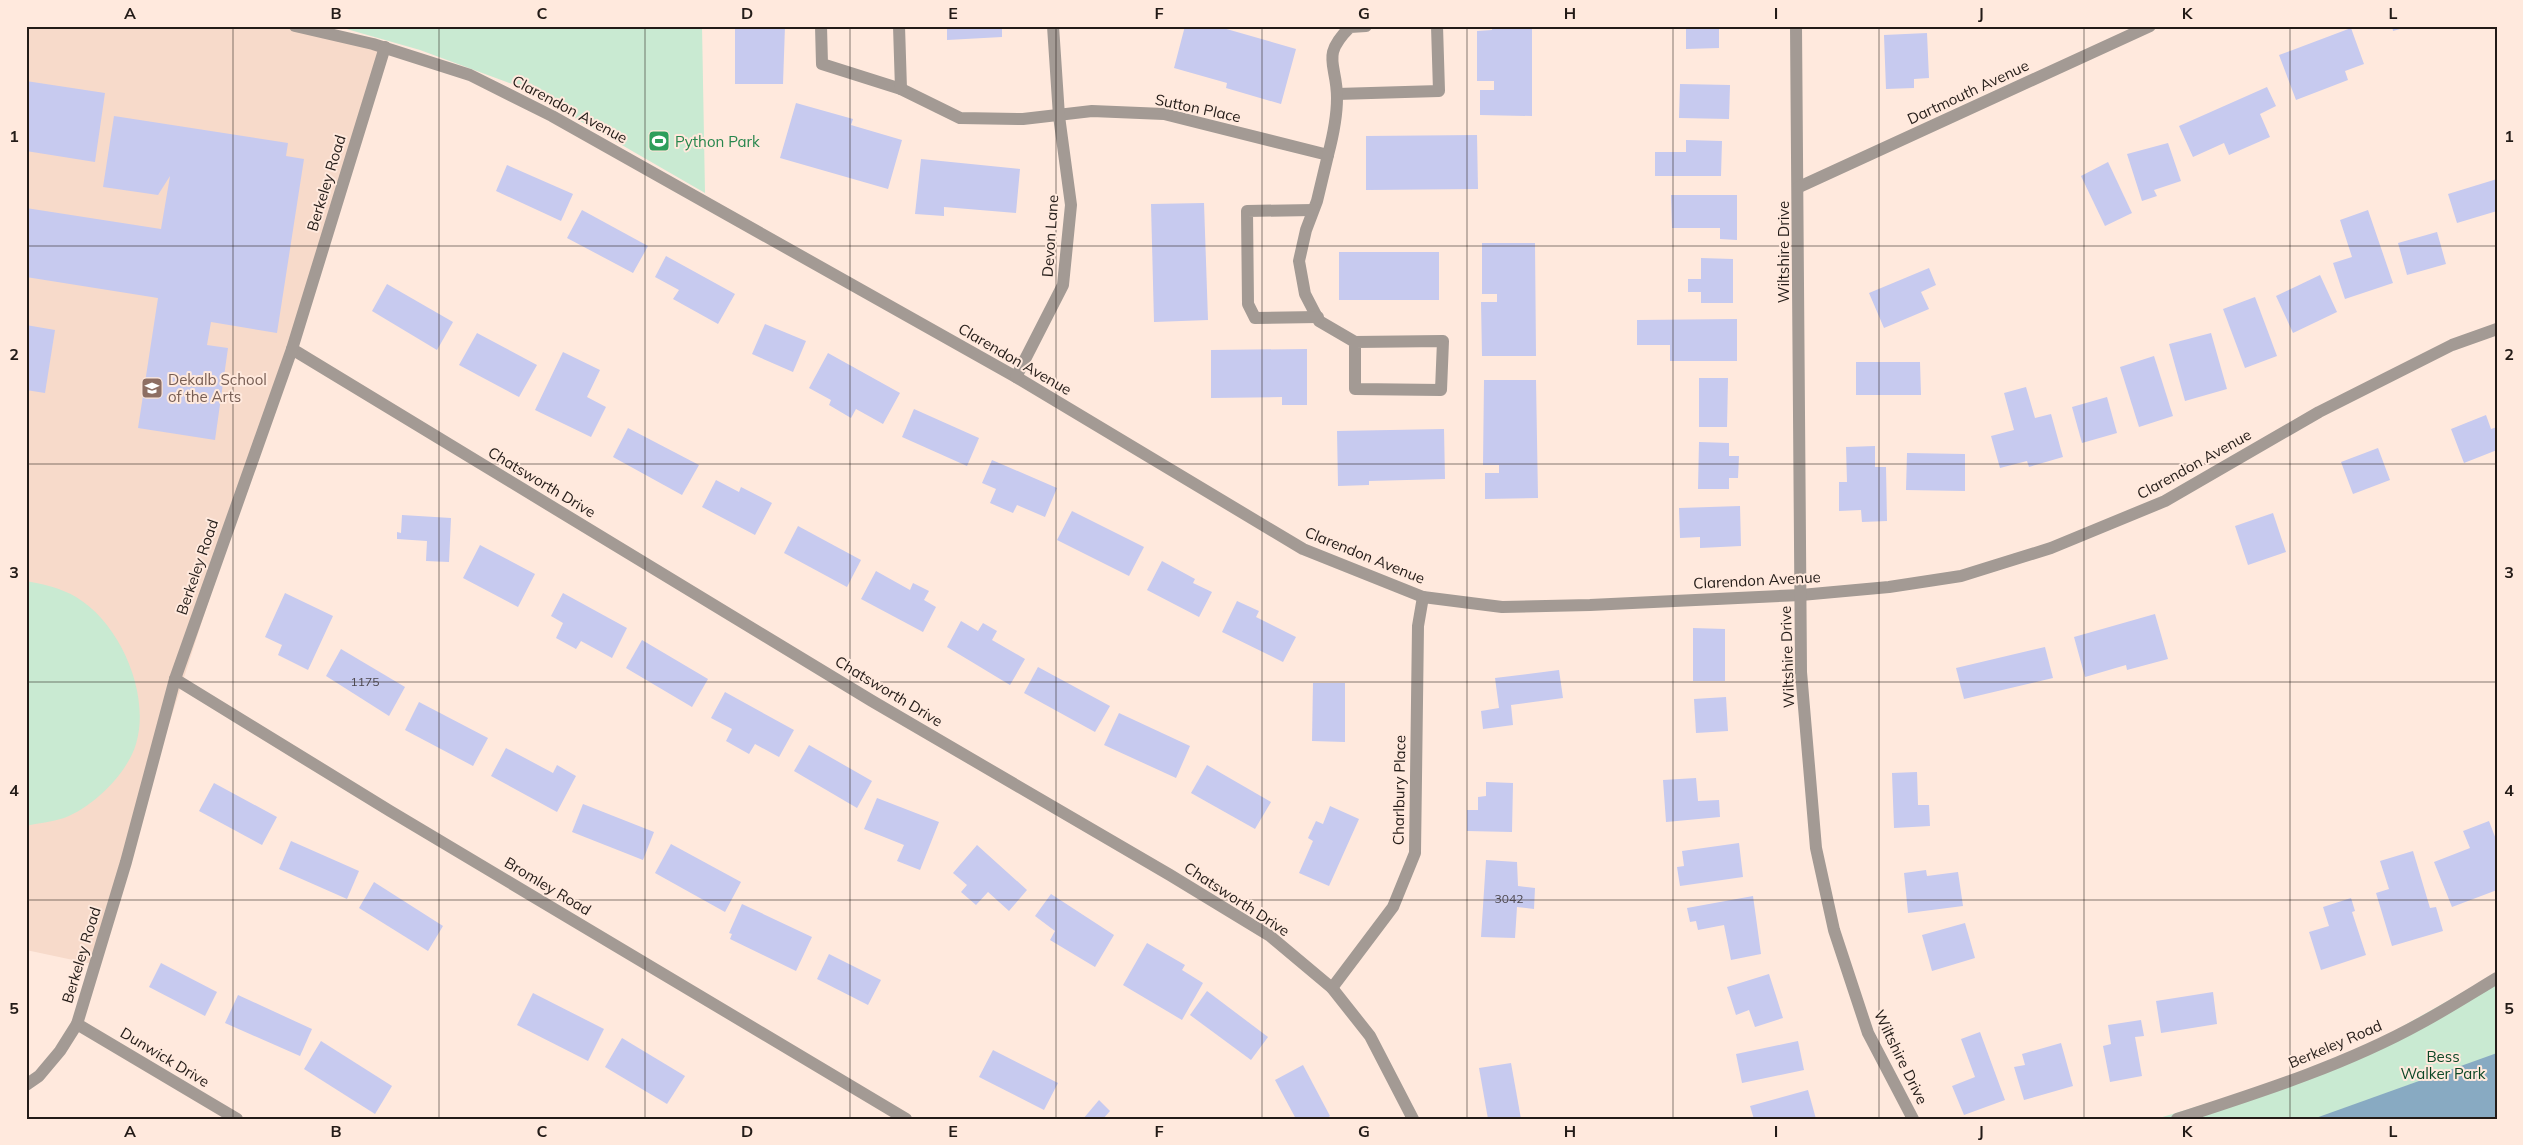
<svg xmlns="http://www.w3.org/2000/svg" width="2523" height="1145" font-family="Mulish,sans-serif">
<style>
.built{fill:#f7daca}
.green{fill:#c9ead2}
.water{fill:#88aac2}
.building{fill:#c7caef}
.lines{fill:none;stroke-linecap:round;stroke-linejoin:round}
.minor{stroke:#a39a94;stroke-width:12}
.grid{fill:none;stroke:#231b17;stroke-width:1;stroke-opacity:0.55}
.labels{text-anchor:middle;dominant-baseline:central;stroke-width:4;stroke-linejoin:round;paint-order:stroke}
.number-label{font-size:12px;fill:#4c474d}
.street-label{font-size:15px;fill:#231b17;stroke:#ffe9dd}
.leisure-label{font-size:15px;fill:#27864d;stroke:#ffe9dd;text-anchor:start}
.education-label{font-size:15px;fill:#785e54;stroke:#ffe9dd;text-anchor:start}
.park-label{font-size:15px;fill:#0c4726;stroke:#ffe9dd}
.neatline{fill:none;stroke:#231b17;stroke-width:2}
.grid-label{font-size:16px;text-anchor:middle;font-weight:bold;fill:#231b17}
</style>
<rect width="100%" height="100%" fill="#ffe9dd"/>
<polygon class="built" points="26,26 282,26 387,45 92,964 26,950"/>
<g class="green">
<polygon points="336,26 702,26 705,193 523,88 420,50"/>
<path d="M26 581C43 584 61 588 76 597 120 623 151 694 136 744 127 774 93 807 64 818 52 822 38 823 26 826Z"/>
<polygon points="2497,973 2497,1119 2156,1119 2336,1064"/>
</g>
<polygon class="water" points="2497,1053 2497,1119 2313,1119"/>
<g class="building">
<polygon points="735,26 785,26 783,84 735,84"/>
<polygon points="947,26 1002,26 1002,37 947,40"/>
<polygon points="1185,26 1216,26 1296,49 1281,104 1226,88 1227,83 1174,68"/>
<polygon points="1492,26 1532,26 1532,116 1480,115 1480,90 1494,90 1494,81 1477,81 1477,31 1492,30"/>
<polygon points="1686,26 1719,26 1719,48 1686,49"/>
<polygon points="2392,26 2407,26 2407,27 2393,31"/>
<polygon points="2351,28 2364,64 2345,71 2348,80 2296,100 2279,55"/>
<polygon points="1927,33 1929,78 1914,79 1914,88 1886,89 1884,35"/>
<polygon points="26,81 105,93 95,162 26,151"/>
<polygon points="1680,84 1730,85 1729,119 1679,118"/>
<polygon points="2267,87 2276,106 2260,114 2270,137 2229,155 2224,143 2193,157 2179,126"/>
<polygon points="796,103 853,119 851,125 902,140 888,189 780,158"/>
<polygon points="114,116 288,143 286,156 304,159 277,333 211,322 207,345 228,348 215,440 138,428 158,298 26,277 26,208 161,229 170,176 158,195 103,187"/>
<polygon points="1477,135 1478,189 1366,190 1366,136"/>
<polygon points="1686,140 1722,141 1721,176 1655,176 1655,152 1686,152"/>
<polygon points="2168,143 2181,181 2154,190 2157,196 2142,201 2127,154"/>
<polygon points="921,159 1020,169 1016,213 944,207 944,216 915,214"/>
<polygon points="2108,162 2132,213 2105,226 2081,176"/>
<polygon points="507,165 573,194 561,221 496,191"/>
<polygon points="2497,179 2497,211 2457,223 2448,194"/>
<polygon points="1671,195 1737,195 1737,240 1720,239 1720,228 1672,228"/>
<polygon points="1204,203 1208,320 1154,322 1151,204"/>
<polygon points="582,210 648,246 633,273 567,238"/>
<polygon points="2368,210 2393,283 2345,299 2333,263 2352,257 2340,220"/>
<polygon points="2437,232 2446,264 2407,275 2398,243"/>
<polygon points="1482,243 1535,243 1536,356 1482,356 1481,302 1497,302 1497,294 1482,294"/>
<rect x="1339" y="252" width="100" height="48"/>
<polygon points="666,256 735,294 718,324 673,299 679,290 655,277"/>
<polygon points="1701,258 1733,259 1733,303 1701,303 1701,292 1688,292 1688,279 1701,279"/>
<polygon points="1929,268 1936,285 1921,292 1929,309 1884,328 1869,293"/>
<polygon points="2320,275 2337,312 2293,333 2276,296"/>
<polygon points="387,284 453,322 437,350 372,311"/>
<polygon points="2255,297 2277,356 2245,368 2223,309"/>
<polygon points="1737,319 1737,361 1670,361 1670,345 1637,345 1637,320"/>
<polygon points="765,324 806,341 793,372 752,354"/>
<polygon points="26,325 55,330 45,393 26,390"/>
<polygon points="477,333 537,365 519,397 459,365"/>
<polygon points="2211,333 2227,389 2185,401 2169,344"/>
<polygon points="1307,349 1307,405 1282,405 1282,397 1211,398 1211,350"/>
<polygon points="563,352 600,370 587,397 606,407 591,437 535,410"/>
<polygon points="828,353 900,393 883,424 856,409 851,418 829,405 831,400 809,388"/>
<polygon points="2154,356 2173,416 2139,427 2120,367"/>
<polygon points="1856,362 1920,362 1921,395 1856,395"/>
<polygon points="1699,378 1728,378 1727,427 1699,427"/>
<polygon points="1484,380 1536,380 1538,498 1485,499 1485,473 1499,473 1499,465 1483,465"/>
<polygon points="2026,387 2035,418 2051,414 2063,457 2029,467 2027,461 2000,468 1991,436 2014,430 2004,393"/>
<polygon points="2107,397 2117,433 2082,443 2072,407"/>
<polygon points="914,409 979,438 967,466 902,437"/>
<polygon points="2486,415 2491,429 2497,427 2497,450 2464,463 2451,429"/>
<polygon points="628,428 699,465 682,495 613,457"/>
<polygon points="1444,429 1445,479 1369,481 1369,485 1338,486 1337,431"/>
<polygon points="1699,442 1729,443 1729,456 1739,456 1738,478 1729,478 1729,489 1698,489"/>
<polygon points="1875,446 1875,467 1886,467 1887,521 1862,522 1861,510 1839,511 1839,482 1847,482 1846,447"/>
<polygon points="2378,448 2390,480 2353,494 2341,462"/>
<polygon points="1907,453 1965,454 1965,491 1906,490"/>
<polygon points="992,460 1057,488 1045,517 1017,505 1013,513 990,503 996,489 982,483"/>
<polygon points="716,480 739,492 741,487 772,503 755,535 702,507"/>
<polygon points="1740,506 1741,546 1700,548 1700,537 1680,538 1679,508"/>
<polygon points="1072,511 1144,547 1129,576 1057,540"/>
<polygon points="2273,513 2286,552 2248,565 2235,526"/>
<polygon points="402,515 451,518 449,562 426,561 427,541 397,539 397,532 401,533"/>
<polygon points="798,526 861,560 847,587 784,553"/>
<polygon points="480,545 535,574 518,607 463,578"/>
<polygon points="1162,561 1195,579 1193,583 1212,592 1199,617 1147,590"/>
<polygon points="876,571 910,590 913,583 929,591 924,600 936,607 923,632 861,599"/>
<polygon points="285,593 333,616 308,670 278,655 282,645 265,637"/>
<polygon points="563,593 627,628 612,658 581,641 576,649 556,638 563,623 551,616"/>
<polygon points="1237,601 1259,611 1256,617 1296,637 1283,662 1222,632"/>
<polygon points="2155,614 2168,659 2127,670 2126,665 2085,677 2074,637"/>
<polygon points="961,621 978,631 983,623 997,631 992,640 1025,659 1010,685 947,647"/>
<polygon points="1693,628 1725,629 1725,681 1693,681"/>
<polygon points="642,640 708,679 692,707 626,668"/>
<polygon points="2045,647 2053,678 1964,699 1956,668"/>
<polygon points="341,649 405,687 389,716 326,676"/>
<polygon points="1038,667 1110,706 1095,732 1024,693"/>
<polygon points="1559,670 1563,698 1511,705 1513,725 1483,729 1481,711 1499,708 1495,678"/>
<polygon points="1313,683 1345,683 1345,742 1312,741"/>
<polygon points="725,692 794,730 779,757 755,744 749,754 726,741 732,729 711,718"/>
<polygon points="1726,697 1728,731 1696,733 1694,699"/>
<polygon points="419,702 488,738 473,766 405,730"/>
<polygon points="1119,713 1190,746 1176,778 1104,745"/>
<polygon points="809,745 872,781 857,808 794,771"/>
<polygon points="506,748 553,773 557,765 576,776 557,812 491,776"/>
<polygon points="1207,765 1271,802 1255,829 1191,793"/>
<polygon points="1917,772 1918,805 1929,805 1930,826 1894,828 1892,773"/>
<polygon points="1696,778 1698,801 1719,800 1720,817 1666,822 1663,780"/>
<polygon points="1486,782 1513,783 1512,832 1467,831 1467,810 1478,810 1478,797 1486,796"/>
<polygon points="214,783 277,817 262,845 199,811"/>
<polygon points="877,798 939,822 920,870 897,861 904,845 864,829"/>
<polygon points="583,804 654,832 643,860 572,832"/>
<polygon points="1330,806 1359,819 1329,886 1299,873 1313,841 1308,838 1316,821 1323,824"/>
<polygon points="2489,821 2497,842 2497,890 2452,907 2434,862 2470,848 2463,831"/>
<polygon points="291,841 359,871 347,899 279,869"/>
<polygon points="1739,843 1743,877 1680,886 1677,867 1684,866 1682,851"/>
<polygon points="671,844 741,882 725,912 655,873"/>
<polygon points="977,845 1027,890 1009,911 988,892 976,905 961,892 967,885 953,873"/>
<polygon points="2413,851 2430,908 2436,907 2443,931 2392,946 2376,893 2389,889 2380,861"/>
<polygon points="1486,860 1517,862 1518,886 1535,888 1534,909 1517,907 1515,938 1481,937"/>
<polygon points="1926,870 1927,876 1958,872 1963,906 1908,913 1904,873"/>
<polygon points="374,882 443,926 428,951 359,908"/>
<polygon points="1051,894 1114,935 1095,967 1050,940 1055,931 1035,916"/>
<polygon points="1753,896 1761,954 1731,960 1724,925 1698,930 1696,921 1690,922 1687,908"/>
<polygon points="2351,898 2355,911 2352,912 2366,955 2321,970 2309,932 2329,926 2323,907"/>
<polygon points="742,904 812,937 796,971 730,939 732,934 729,933"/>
<polygon points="1965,923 1975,958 1932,971 1922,935"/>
<polygon points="1147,943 1185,965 1182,970 1203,983 1182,1020 1123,985"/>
<polygon points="829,954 881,980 868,1005 817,979"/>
<polygon points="161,963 217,992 205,1016 149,987"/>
<polygon points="1769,974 1783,1018 1755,1027 1749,1010 1736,1015 1727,987"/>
<polygon points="1207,991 1268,1037 1251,1060 1190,1015"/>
<polygon points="2213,992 2217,1024 2161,1033 2156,1001"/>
<polygon points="533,993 604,1029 588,1061 517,1025"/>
<polygon points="238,995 312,1029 300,1056 225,1023"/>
<polygon points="2141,1020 2144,1036 2135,1037 2142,1076 2110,1082 2103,1046 2111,1044 2108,1025"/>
<polygon points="1980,1032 2005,1100 1964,1115 1952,1086 1975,1077 1961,1039"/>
<polygon points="622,1038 685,1076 667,1104 605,1067"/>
<polygon points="321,1041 392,1086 375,1114 304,1069"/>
<polygon points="1798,1041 1804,1070 1742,1083 1736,1054"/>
<polygon points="2061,1043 2073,1086 2024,1100 2014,1067 2025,1065 2022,1054"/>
<polygon points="993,1050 1058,1083 1044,1110 979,1077"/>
<polygon points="1511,1063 1521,1119 1488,1119 1479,1068"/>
<polygon points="1303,1065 1330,1116 1326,1119 1296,1119 1275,1080"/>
<polygon points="1808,1090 1816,1119 1754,1119 1750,1106"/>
<polygon points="1099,1100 1110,1111 1103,1119 1083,1119"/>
</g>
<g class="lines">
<g class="minor">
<polyline points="295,26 373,44 470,75 552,116 1016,377 1303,549 1423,597 1502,607 1590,605 1801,595 1889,587 1961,576 2051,548 2165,501 2319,412 2452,345 2497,329"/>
<polyline points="821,26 822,64 901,89 960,118 1023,119 1092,111 1164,114 1328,155 1317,201 1306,230 1299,261 1305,294 1319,321 1355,342 1355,389 1441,390 1443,341 1355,342"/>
<polyline points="899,26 901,89"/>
<polyline points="1796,26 1801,672 1816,848 1834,930 1868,1033 1913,1119"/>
<polyline points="1337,94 1439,91 1437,26"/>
<path d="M1328 155C1333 136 1337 118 1337 98 1337 63 1320 57 1350 27L1366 26"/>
<polyline points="1799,187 2150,26"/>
<polyline points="1313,210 1247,211 1248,304 1255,318 1318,317"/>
<polyline points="292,349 872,701 1170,875 1270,936 1332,988 1370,1036 1413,1119"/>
<polyline points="1016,377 1063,285 1071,205 1059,116 1053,26"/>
<polyline points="175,679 390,811 906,1119"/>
<polyline points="1332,988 1393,907 1415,853 1418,626 1423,597"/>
<polyline points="77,1024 237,1119"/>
<polyline points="26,1085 39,1076 60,1051 77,1024 126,862 175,679 292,349 385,47"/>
<path d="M2177 1119C2260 1092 2345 1065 2421 1023 2447 1009 2472 993 2497 978"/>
</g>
</g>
<path class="grid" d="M233 26V1119M439 26V1119M645 26V1119M850 26V1119M1056 26V1119M1262 26V1119M1467 26V1119M1673 26V1119M1879 26V1119M2084 26V1119M2290 26V1119M26 246H2497M26 464H2497M26 682H2497M26 900H2497"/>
<defs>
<g id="stadium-square" transform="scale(1.125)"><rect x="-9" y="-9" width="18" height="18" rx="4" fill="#2e9e5b" stroke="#ffe9dd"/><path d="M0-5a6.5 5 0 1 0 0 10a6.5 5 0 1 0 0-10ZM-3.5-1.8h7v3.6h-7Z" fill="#fff"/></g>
<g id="school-square" transform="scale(1.125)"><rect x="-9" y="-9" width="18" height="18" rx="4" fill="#8d6e63" stroke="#ffe9dd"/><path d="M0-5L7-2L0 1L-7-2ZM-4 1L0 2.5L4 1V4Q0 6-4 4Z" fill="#fff"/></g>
</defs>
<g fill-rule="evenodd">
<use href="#stadium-square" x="659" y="141"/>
<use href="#school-square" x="152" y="388"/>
</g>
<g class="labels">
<g class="number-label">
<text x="365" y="681">1175</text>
<text x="1509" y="898">3042</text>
</g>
<g class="street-label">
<text transform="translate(1968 92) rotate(-25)">Dartmouth Avenue</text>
<text transform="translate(1198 108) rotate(12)">Sutton Place</text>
<text transform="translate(570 109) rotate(28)">Clarendon Avenue</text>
<text transform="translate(326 183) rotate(-73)">Berkeley Road</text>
<text transform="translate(1050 236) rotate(-86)">Devon Lane</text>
<text transform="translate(1783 252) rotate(-90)">Wiltshire Drive</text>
<text transform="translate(1015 359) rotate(30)">Clarendon Avenue</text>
<text transform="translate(2194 464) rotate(-29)">Clarendon Avenue</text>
<text transform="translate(542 482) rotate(31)">Chatsworth Drive</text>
<text transform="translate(1365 555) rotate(22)">Clarendon Avenue</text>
<text transform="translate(197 567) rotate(-71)">Berkeley Road</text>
<text transform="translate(1757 580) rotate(-3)">Clarendon Avenue</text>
<text transform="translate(1787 657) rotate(-92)">Wiltshire Drive</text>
<text transform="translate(889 691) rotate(31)">Chatsworth Drive</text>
<text transform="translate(1399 790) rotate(-89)">Charlbury Place</text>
<text transform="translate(548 886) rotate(31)">Bromley Road</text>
<text transform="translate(1237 899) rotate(33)">Chatsworth Drive</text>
<text transform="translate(81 955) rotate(-73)">Berkeley Road</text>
<text transform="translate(2335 1044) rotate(-23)">Berkeley Road</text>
<text transform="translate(165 1057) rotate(31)">Dunwick Drive</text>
<text transform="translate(1901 1057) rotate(64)">Wiltshire Drive</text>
</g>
<g class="leisure-label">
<text x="675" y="141">Python Park</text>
</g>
<g class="education-label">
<text x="168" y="379">Dekalb School<tspan x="168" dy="17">of the Arts</tspan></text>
</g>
<g class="park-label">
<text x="2443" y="1056">Bess<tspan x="2443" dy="17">Walker Park</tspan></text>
</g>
</g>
<rect width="2523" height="1145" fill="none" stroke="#ffe9dd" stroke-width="55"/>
<rect x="28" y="28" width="2468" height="1090" class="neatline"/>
<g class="grid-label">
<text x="130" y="19">A</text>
<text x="336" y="19">B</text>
<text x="542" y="19">C</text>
<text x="747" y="19">D</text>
<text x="953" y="19">E</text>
<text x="1159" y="19">F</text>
<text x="1364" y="19">G</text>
<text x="1570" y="19">H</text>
<text x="1776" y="19">I</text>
<text x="1981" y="19">J</text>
<text x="2187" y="19">K</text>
<text x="2393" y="19">L</text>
<text x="14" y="142">1</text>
<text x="2509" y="142">1</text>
<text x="14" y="360">2</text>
<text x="2509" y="360">2</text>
<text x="14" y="578">3</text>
<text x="2509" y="578">3</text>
<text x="14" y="796">4</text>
<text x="2509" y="796">4</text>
<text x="14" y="1014">5</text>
<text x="2509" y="1014">5</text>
<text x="130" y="1137">A</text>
<text x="336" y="1137">B</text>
<text x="542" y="1137">C</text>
<text x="747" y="1137">D</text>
<text x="953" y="1137">E</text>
<text x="1159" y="1137">F</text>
<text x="1364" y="1137">G</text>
<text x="1570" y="1137">H</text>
<text x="1776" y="1137">I</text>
<text x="1981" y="1137">J</text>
<text x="2187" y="1137">K</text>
<text x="2393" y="1137">L</text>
</g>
</svg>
